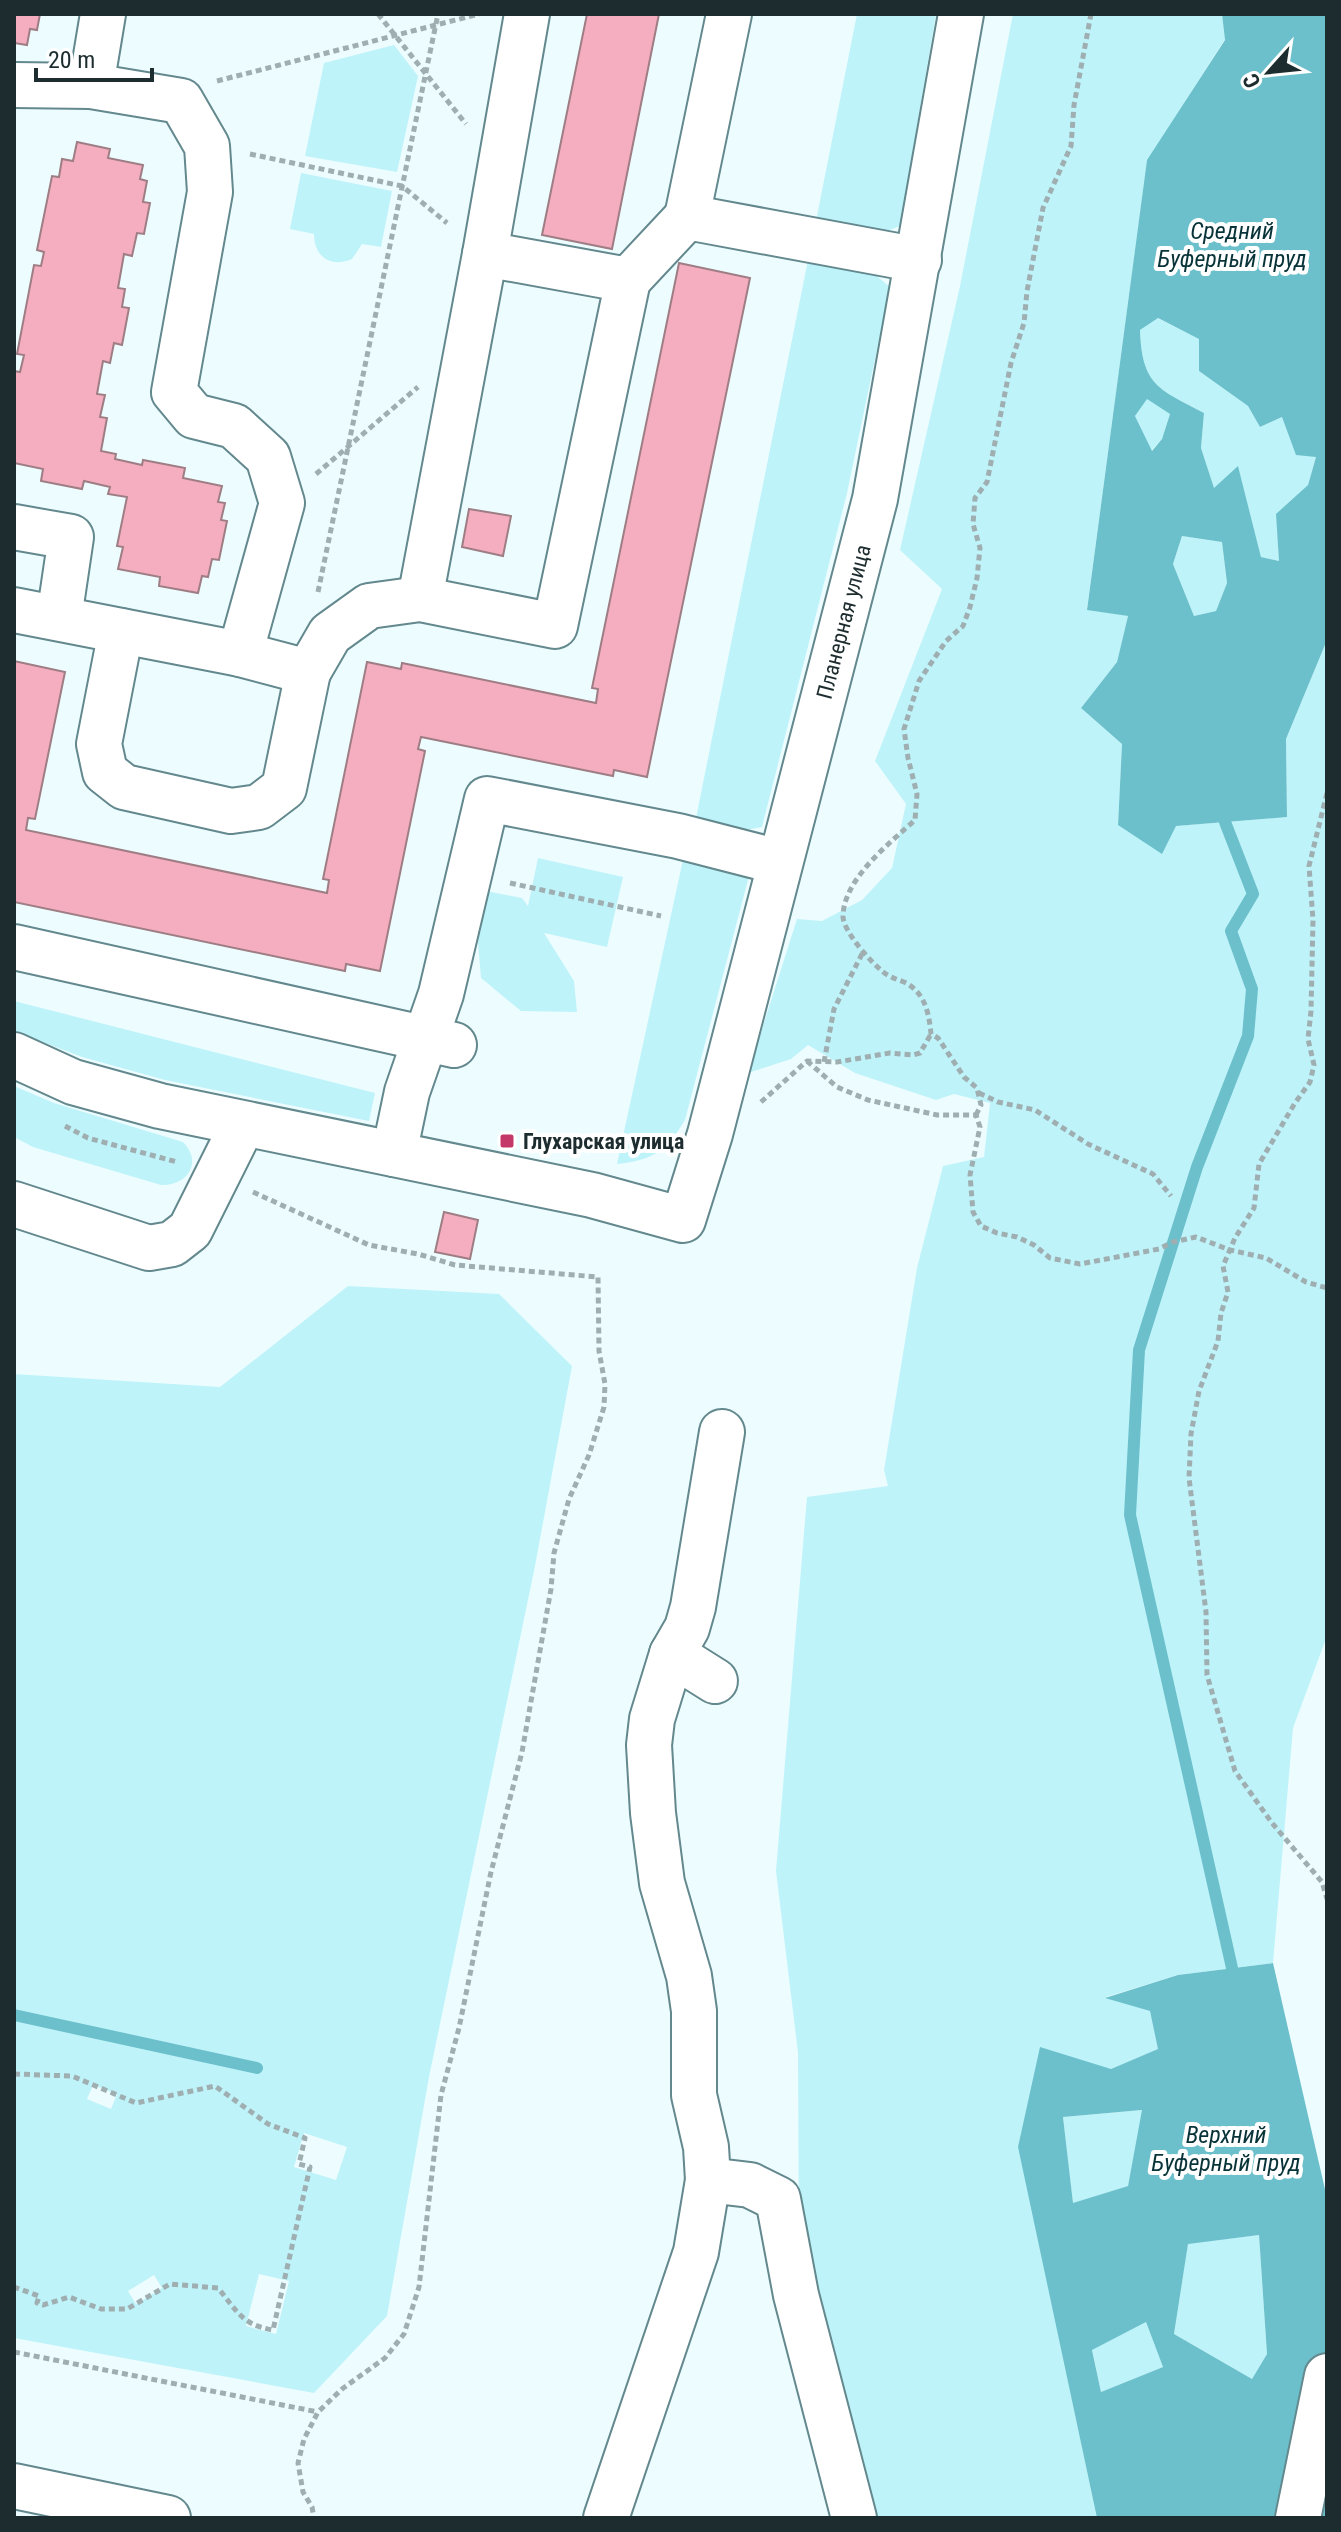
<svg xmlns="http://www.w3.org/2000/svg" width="1341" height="2532" font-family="'Roboto Condensed',sans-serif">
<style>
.green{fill:#bff3fa;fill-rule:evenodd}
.water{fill:#6cc0cb;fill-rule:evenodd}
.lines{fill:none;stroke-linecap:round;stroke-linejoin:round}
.stream{stroke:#6cc0cb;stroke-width:12}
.building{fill:#f4aebf;stroke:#9e7d84;stroke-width:2}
.minor-casing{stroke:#63888d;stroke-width:48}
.highway-casing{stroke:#63888d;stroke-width:48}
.path{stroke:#9fafb1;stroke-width:5;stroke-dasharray:6 4;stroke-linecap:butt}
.minor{stroke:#fff;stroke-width:44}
.highway{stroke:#fff;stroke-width:44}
.poi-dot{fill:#c33769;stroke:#fff;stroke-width:3}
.labels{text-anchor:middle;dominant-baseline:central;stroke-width:8;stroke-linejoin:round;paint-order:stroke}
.street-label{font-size:22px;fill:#1d2c2e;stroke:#fff}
.poi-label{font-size:22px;font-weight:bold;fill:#1d2c2e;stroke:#fff;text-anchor:start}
.water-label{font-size:24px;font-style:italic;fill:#083338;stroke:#fff}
</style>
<rect width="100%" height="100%" fill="#edfdff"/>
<g class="green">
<polygon points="857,14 936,14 900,226 874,236 815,226"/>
<polygon points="1013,14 1222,14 1225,39 1147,161 1087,609 1128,616 1117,662 1081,708 1122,744 1118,825 1175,826 1287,817 1286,739 1327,640 1327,1636 1293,1728 1273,1963 1178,1975 1106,1997 1150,2011 1159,2049 1111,2069 1019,2147 1097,2518 878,2518 799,2247 798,2053 776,1871 807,1497 888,1486 884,1470 917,1268 943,1166 984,1157 990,1103 954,1094 936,1100 855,1073 808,1045 791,1059 748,1073 797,919 822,921 862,900 892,868 906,804 875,761 942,589 900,550 960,286"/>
<polygon points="394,45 418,76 397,172 305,156 324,63"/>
<path d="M301 173 392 191 381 247 362 244 352 259C331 268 314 257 314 234L290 229Z"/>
<polygon points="809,255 866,267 890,287 847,493 762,827 745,830 696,818"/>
<path d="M1157 318 1200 339 1199 371 1248 406 1260 427 1282 417 1316 457 1308 485 1277 514 1279 561 1261 557 1238 467 1214 489 1201 448 1204 413C1159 389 1142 386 1140 330Z"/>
<polygon points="1147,398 1170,414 1162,439 1151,451 1135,416"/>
<polygon points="1182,536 1222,542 1227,583 1216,611 1194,616 1173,564"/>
<path d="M684 855 749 876 685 1120C666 1151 654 1160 617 1164Z"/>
<polygon points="538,858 623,877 607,947 544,933 574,981 577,1012 521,1011 481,978 477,931 486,891 522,898 528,906"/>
<polygon points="14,1001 375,1093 369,1121 165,1080 82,1057 14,1031"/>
<path d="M14 1086 54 1103 183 1142C203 1162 188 1186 161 1185L33 1147 14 1137Z"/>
<path d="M348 1286 499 1294 572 1366 535 1566 429 2077 387 2316 314 2393 14 2338V1374L220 1387ZM93 2085 117 2094 111 2109 87 2099ZM304 2133 347 2147 336 2180 294 2167ZM259 2274 289 2281 276 2334 246 2326ZM154 2275 162 2288 136 2304 128 2291Z"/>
<polygon points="1143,2110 1128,2186 1073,2204 1063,2117"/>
<polygon points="1259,2235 1267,2354 1252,2379 1174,2334 1188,2243"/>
<polygon points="1146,2322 1163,2367 1101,2392 1092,2349"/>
</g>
<g class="water">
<path d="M1222 14H1327V640L1286 739 1287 817 1176 826 1162 854 1118 825 1122 744 1081 708 1117 662 1128 616 1087 610 1147 160 1225 40ZM1158 318 1199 339V371L1248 406 1260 427 1282 417 1296 455 1316 457 1308 485 1276 514 1279 561 1261 557 1238 466 1214 488 1201 448 1204 413C1159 389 1142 386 1140 330ZM1147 399 1170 414 1162 439 1152 451 1135 416ZM1182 536 1222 542 1227 583 1216 611 1194 616 1173 564Z"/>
<path d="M1273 1963 1327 2198V2518H1097L1018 2147 1040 2047 1111 2069 1158 2049 1150 2011 1105 1998 1178 1975ZM1142 2110 1128 2186 1073 2203 1063 2117ZM1259 2235 1267 2354 1252 2379 1174 2334 1188 2244ZM1146 2322 1163 2367 1101 2392 1092 2350Z"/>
</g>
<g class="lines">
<g class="stream">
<polyline points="1225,822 1253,894 1231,931 1252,989 1248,1036 1197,1167 1139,1350 1130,1515 1232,1968"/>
<polyline points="14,2015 257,2068"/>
</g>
</g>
<g class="building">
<polygon points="14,14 40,14 37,30 30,29 27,45 14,43"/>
<polygon points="587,14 659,14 612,249 542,235"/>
<polygon points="77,142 110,149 108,158 143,165 140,179 147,181 143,202 150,203 144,234 137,233 132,256 124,254 118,288 125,289 122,307 129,308 122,345 114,343 110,363 103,361 97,394 105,395 100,417 107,418 101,451 116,454 115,459 142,465 143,460 185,468 183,478 222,486 218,502 225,503 221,520 227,521 219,560 212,559 208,577 202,576 198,593 159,586 160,577 118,569 123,547 117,546 127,497 108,494 110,487 84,481 82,489 41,481 43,469 14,463 14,371 20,372 24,355 17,354 34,265 41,266 44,252 37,250 52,176 59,177 62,159 73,161"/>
<polygon points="679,263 750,278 647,777 614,770 613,776 421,737 418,749 425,751 380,971 346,964 345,971 14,902 14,661 65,672 35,819 28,818 26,830 327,893 329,880 323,879 367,662 401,669 402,663 596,703 598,689 592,688"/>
<polygon points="469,509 511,516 503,556 462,547"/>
<polygon points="444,1212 478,1220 470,1259 435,1252"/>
</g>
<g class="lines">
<g class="minor-casing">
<g id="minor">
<polyline points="527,14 485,254 628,280 687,217 919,260"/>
<polyline points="14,85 91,86 103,14"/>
<polyline points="91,86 181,101 207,146 210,192 174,392 194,416 234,426 268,457 282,503 240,654"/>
<polyline points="687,217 729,14"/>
<polyline points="14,527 71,537 59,618"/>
<polyline points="420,599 485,254"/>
<polyline points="14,610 240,654 308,672 330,634 369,606 420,599 555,626 628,280"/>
<polyline points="121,631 99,744 105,772 124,787 231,811 259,807 284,788 308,672"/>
<polyline points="14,947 454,1045"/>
<path id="s1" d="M14 1055 73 1082 160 1106 592 1195 683 1220 710 1134 875 499 961 14"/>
<polyline points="394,1154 407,1092 441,994 487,799 678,836 779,862"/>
<polyline points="14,1204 149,1248 172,1244 190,1230 243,1124"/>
<polyline points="722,1432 693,1607 687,1628 672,1654 652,1719 649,1745 653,1813 662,1883 689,1976 694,2011 694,2095 706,2147 708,2180 750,2185 778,2199 796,2295 854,2518"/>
<polyline points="672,1654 715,1681"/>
<polyline points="14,2486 168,2518"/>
<polyline points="606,2518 696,2252 708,2180"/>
</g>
</g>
<g class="highway-casing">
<polyline id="highway" points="1298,2518 1327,2376"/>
</g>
<g class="path">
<polyline points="378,14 466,124"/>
<polyline points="217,81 479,14"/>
<polyline points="250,154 402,186 447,223"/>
<polyline points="316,474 418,387"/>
<polyline points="318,592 438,14"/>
<polyline points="1327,793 1309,866 1313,920 1311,1011 1308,1039 1314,1065 1310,1082 1295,1103 1259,1164 1254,1208 1235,1238 1223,1266 1228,1292 1221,1313 1218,1341 1199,1391 1191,1434 1189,1478 1206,1612 1207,1675 1235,1771 1272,1823 1322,1882 1327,1899"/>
<polyline points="510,883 661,916"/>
<polyline points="807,1061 837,1087 868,1100 937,1115 976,1115 980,1127 970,1175 973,1212 981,1226 997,1233 1017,1237 1034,1245 1050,1258 1080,1264 1159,1249 1173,1242 1196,1237 1230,1250 1266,1258 1306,1282 1327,1288"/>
<polyline points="824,1062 834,1009 863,952"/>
<polyline points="979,1093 998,1102 1035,1110 1088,1144 1153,1174 1171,1196"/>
<polyline points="761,1102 807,1061 837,1062 890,1053 913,1055 920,1053 931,1034"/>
<path d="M976 1115 981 1105 977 1088 964 1077 938 1038 931 1034C929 1013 925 992 904 982 896 979 889 977 882 971 870 961 844 932 843 917 843 879 890 843 915 820L917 794 908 758 904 729 919 681 946 641 963 626 970 607 977 578 980 548 973 524 975 498 987 482 1011 363 1024 323 1027 291 1043 208 1071 146 1074 105 1091 14"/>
<polyline points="65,1126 88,1138 177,1162"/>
<polyline points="253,1192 369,1245 418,1254 455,1265 598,1277 599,1351 605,1384 604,1407 589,1455 569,1499 554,1553 551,1589 522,1752 491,1872 459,2028 441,2095 419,2287 404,2334 385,2358 342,2389 318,2412 304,2439 298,2463 303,2492 312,2507 314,2518"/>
<path d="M14 2074 72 2076 136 2103 215 2086 268 2124 305 2138 299 2164 310 2167 273 2330C242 2325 237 2311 218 2288L170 2284 127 2309H101L69 2297 43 2305 37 2303 39 2296 14 2287"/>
<polyline points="14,2352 318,2412"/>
</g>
<use href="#minor" class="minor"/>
<use href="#highway" class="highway"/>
</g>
<rect class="poi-dot" x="499" y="1133" width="16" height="16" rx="4"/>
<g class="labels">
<g class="street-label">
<text stroke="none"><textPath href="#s1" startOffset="1310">Планерная улица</textPath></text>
</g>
<g class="poi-label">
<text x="523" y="1141">Глухарская улица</text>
</g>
<g class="water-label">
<text x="1232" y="231">Средний<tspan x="1232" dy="28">Буферный пруд</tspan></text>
<text x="1226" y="2135">Верхний<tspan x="1226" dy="28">Буферный пруд</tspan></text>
</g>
</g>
<rect width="1341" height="2532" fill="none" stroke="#1d2c2e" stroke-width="32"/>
<g transform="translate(1269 72) rotate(243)" stroke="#ffffff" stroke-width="6" paint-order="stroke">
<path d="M0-6L14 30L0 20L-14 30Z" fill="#1d2c2e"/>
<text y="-12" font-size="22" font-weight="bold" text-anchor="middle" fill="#1d2c2e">С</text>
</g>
<path d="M36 68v12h116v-12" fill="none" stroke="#1d2c2e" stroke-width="4"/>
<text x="48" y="68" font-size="24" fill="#1d2c2e" stroke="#ffffff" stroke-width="6" paint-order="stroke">20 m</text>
</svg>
